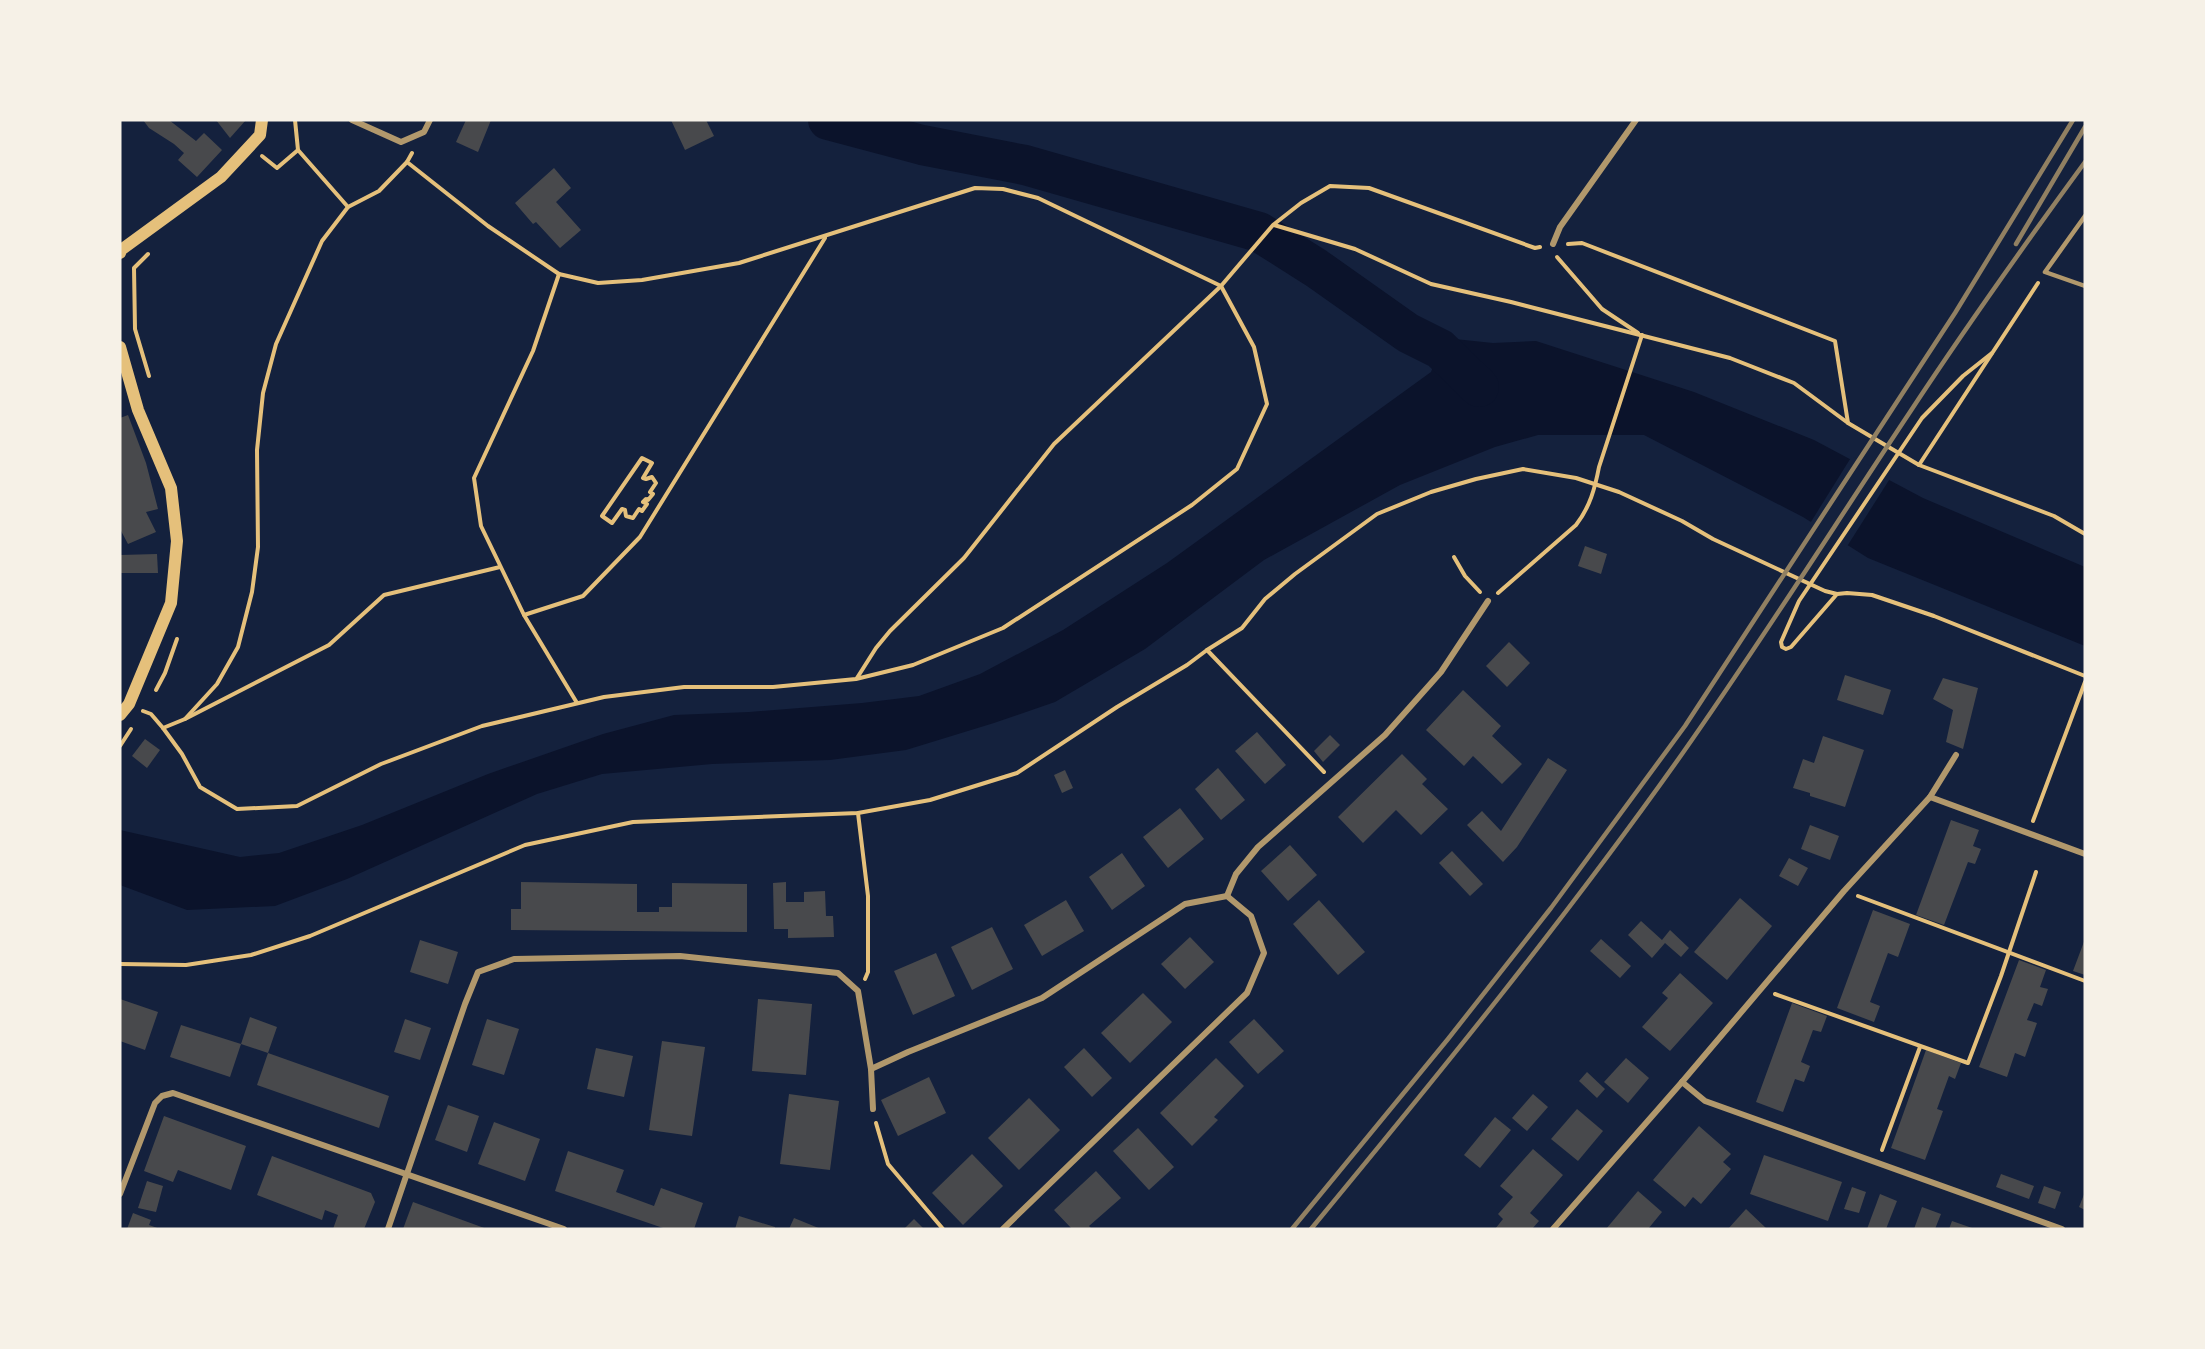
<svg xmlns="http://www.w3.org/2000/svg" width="2205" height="1349" font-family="'Varela Round',sans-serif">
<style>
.water{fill:#0b132b}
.pier{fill:#14213d}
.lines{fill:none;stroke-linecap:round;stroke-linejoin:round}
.river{stroke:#0b132b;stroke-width:40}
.building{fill:#48494c}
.path{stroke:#e5c07b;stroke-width:4}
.service{stroke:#b1986c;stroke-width:4.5}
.minor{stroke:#b1986c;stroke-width:6}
.secondary{stroke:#e5c07b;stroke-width:12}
.rail{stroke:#918062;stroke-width:4.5}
</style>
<rect width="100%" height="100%" fill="#14213d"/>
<polygon class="water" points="1455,339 1493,343 1536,341 1694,392 1814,440 1923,498 2085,567 2085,646 1868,558 1803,517 1644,435 1538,435 1495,447 1400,485 1264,560 1145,649 1055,702 994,723 906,750 830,760 712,764 602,774 537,794 347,879 275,906 187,910 120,885 120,830 240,857 279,853 362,825 488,774 603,734 674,715 749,712 862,703 919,696 980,674 1063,630 1167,563 1431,372 1440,349"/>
<polygon class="pier" points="1852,456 1891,477 1846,548 1809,525"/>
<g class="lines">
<polyline class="river" points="828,120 922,145 1025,165 1259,232 1316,268 1408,333 1440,349 1479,387"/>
</g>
<g class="building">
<polygon points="143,120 169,120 196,141 204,133 222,150 197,177 178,160 184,153 174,144 149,128"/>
<polygon points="216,120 246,120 230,138"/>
<polygon points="466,120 491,120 478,152 456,142"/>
<polygon points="671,120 706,120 714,136 685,150"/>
<polygon points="554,168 571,188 556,202 581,230 560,248 536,222 533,224 515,203"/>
<polygon points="128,415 146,463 158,509 146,512 156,532 128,544 120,529 120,418"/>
<polygon points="1585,546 1607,554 1601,574 1578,566"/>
<polygon points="157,554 158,573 120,573 120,555"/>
<polygon points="1509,642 1530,663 1507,687 1486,666"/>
<polygon points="1845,675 1891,690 1883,715 1837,700"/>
<polygon points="1943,678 1978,688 1963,749 1946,742 1953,710 1933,699"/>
<polygon points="1463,690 1501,726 1492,736 1522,764 1502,784 1473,756 1464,766 1426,730"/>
<polygon points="1257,732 1286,765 1265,784 1235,751"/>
<polygon points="1330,735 1340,745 1323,762 1314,751"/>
<polygon points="1823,736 1864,750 1845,807 1810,796 1810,793 1793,788 1803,759 1814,763"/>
<polygon points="145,739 160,750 147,768 132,756"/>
<polygon points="1402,754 1427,779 1422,784 1448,809 1421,835 1396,810 1363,843 1338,817"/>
<polygon points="1548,758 1567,770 1517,847 1503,862 1467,825 1482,811 1501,831"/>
<polygon points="1218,768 1245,800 1221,820 1195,789"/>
<polygon points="1065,770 1073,788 1062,793 1054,775"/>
<polygon points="1180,808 1204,839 1168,868 1143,837"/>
<polygon points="1951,820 1979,830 1973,846 1981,849 1975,864 1968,862 1944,925 1916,915"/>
<polygon points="1810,825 1839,836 1830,860 1801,849"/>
<polygon points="1290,845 1317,875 1288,901 1261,871"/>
<polygon points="1452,851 1483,884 1470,896 1439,863"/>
<polygon points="1122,853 1145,886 1112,910 1089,877"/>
<polygon points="1789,858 1808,868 1798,886 1779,876"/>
<polygon points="521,882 637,884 637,912 659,912 659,907 672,907 672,883 747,884 747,932 511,930 511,909 521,909"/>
<polygon points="786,882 786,902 804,902 804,892 825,891 826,916 833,916 834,937 788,938 788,929 774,929 773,883"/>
<polygon points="1740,898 1772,926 1727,980 1694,952"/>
<polygon points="1066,900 1084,931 1042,956 1024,925"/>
<polygon points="1319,900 1365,952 1338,975 1293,924"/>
<polygon points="1873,910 1910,924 1898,957 1888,953 1870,1002 1880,1006 1874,1022 1837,1008"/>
<polygon points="1641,921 1662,940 1670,930 1689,948 1681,957 1665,943 1652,958 1628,935"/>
<polygon points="992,927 1013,969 972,990 951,947"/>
<polygon points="1190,937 1214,962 1185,989 1161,964"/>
<polygon points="1601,939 1631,966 1620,978 1590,951"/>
<polygon points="2085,939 2085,975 2073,971"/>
<polygon points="420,940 458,952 448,984 410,972"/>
<polygon points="936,953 955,996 913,1015 894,971"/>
<polygon points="2019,960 2046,970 2040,987 2048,989 2042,1006 2034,1003 2027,1020 2037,1023 2025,1057 2015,1053 2007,1077 1979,1067"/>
<polygon points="1680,973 1713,1003 1670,1051 1642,1027 1668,998 1662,993"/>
<polygon points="1143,993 1172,1022 1130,1063 1101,1033"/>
<polygon points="120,999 158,1012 145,1050 120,1041"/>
<polygon points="758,999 812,1004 806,1075 752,1071"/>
<polygon points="1792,1003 1827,1016 1821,1032 1813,1030 1801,1062 1810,1066 1804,1082 1795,1079 1783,1112 1756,1102"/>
<polygon points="250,1017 277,1027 268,1053 389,1096 379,1128 257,1085 268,1053 241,1044 230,1077 170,1057 181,1025 241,1044"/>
<polygon points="405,1019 431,1028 420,1060 394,1052"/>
<polygon points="487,1019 519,1029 504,1075 472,1065"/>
<polygon points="1254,1019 1284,1051 1258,1074 1229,1042"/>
<polygon points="662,1041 705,1047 692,1136 649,1130"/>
<polygon points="596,1048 633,1056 624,1097 587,1089"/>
<polygon points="1084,1048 1112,1078 1092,1097 1064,1067"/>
<polygon points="1926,1050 1961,1063 1955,1079 1949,1076 1937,1109 1943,1111 1925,1160 1891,1148"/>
<polygon points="1216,1058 1244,1086 1214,1117 1218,1120 1192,1146 1160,1113"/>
<polygon points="1626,1058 1649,1078 1628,1103 1604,1082"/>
<polygon points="1587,1072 1605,1089 1597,1098 1579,1081"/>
<polygon points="929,1077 946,1113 898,1136 881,1100"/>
<polygon points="789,1094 839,1101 830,1170 780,1164"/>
<polygon points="1533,1094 1548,1107 1527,1131 1512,1118"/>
<polygon points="1029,1098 1060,1130 1019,1170 988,1138"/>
<polygon points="448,1105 479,1116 467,1152 435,1140"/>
<polygon points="1577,1109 1603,1131 1578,1161 1551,1139"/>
<polygon points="164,1116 246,1146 231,1190 178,1170 173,1182 144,1171"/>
<polygon points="1495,1117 1511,1130 1480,1168 1464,1155"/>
<polygon points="494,1122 540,1139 525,1181 478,1164"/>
<polygon points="1699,1126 1731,1154 1723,1162 1731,1169 1701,1204 1693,1197 1685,1207 1653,1180"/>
<polygon points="1138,1128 1174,1167 1149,1190 1113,1151"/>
<polygon points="1533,1149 1563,1175 1530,1213 1539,1221 1532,1229 1495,1229 1503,1219 1498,1214 1513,1197 1500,1186"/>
<polygon points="568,1151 624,1170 616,1192 654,1206 661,1188 703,1203 694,1229 666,1229 555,1191"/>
<polygon points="972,1154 1003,1186 963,1225 932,1193"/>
<polygon points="1764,1155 1842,1182 1828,1221 1750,1194"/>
<polygon points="272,1156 371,1193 375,1202 364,1229 333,1229 338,1215 325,1210 322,1220 257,1195"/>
<polygon points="1096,1171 1121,1198 1089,1226 1092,1229 1072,1229 1054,1210"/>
<polygon points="2001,1174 2034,1186 2029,1199 1996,1187"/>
<polygon points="147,1181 163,1186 156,1212 138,1208"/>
<polygon points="2044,1186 2061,1192 2055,1209 2038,1203"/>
<polygon points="1852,1187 1866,1192 1859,1213 1844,1209"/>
<polygon points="1638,1191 1662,1212 1648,1229 1606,1229"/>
<polygon points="2085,1192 2085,1210 2079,1207"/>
<polygon points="1880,1194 1897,1201 1886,1229 1867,1229"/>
<polygon points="413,1202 487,1229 403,1229"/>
<polygon points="1922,1207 1941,1214 1935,1229 1914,1229"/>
<polygon points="1746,1209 1767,1229 1728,1229"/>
<polygon points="133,1213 151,1220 149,1225 160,1229 127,1229"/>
<polygon points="739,1216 775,1227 775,1229 735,1229"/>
<polygon points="794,1218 821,1229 789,1229"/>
<polygon points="914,1219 924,1229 904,1229"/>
<polygon points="1952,1221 1975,1229 1949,1229"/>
</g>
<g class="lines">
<g class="path">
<polyline points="295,120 298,150 348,207"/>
<polyline points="262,156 277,168 298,150"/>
<polyline points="1274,225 1355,249 1431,284 1511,302 1730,358 1794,383 1848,423 1919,465 2054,516 2085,534"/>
<polyline points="1568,244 1582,243 1835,341 1848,423"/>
<polyline points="148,254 134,268 135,329 149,376"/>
<polyline points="1557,257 1602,309 1638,333"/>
<polyline points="559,274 533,351 474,478 481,526 524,615 577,703"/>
<polygon points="642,458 652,463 643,478 646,479 652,477 656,483 650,492 653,494 648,500 646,499 643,502 647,504 642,511 639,509 633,518 626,516 625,510 622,509 612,523 602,516"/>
<polyline points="1919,465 2038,283"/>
<polyline points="1454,557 1465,576 1480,592"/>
<path d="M1498 593 1576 525C1590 507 1595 488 1599 467L1642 335"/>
<polyline points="1837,594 1791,647 1786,649 1782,647 1781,642 1799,601 1922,418 1963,376 1992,353"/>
<polyline points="524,615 583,596 640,537 825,238"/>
<polyline points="1207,650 1242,628 1265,599 1295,574 1377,514 1431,492 1476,479 1523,469 1576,478 1619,492 1682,521 1713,539 1825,591 1837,594 1847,593 1872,595 1934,616 2085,676"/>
<polyline points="857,678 876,648 890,631 964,558 1054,444 1221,286 1273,225 1301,203 1330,186 1369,188 1535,248 1540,247"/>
<polyline points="156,690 165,673 177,639"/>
<polyline points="143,711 151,714 163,728 182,754 200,787 237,809 297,806 381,764 482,726 604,697 684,687 773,687 856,679 913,665 1003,628 1192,505 1237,469 1267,404 1254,347 1221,286 1038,198 1003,189 975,188 739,263 642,280 598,283 559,274 488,226 407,162 412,153"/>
<polyline points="185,719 217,684 238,647 252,592 258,547 257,450 263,393 276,344 322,241 348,207 379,191 407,162"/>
<polyline points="163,728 185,719 329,645 384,595 500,567"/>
<polyline points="120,746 131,729"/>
<polyline points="858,813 868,896 868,972 865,979"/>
<polyline points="2033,821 2085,682"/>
<polyline points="1858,896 2085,981"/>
<polyline points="120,964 186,965 251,955 310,936 525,845 633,822 858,813 930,800 1017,773 1117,707 1187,665 1207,650 1324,772"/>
<polyline points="1775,994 1968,1063 2001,976 2036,872"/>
<polyline points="876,1123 888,1164 943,1229"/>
<polyline points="1882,1150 1920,1047"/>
</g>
<polyline class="service" points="2085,216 2045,272 2085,286"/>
<g class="minor">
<polyline points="352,120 401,142 424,132 430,120"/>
<polyline points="1553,244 1560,227 1636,120"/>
<polyline points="1930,797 2085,854"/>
<polyline points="1227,896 1236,874 1258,847 1385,735 1441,672 1488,601"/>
<polyline points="871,1069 873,1109"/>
<polyline points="1682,1082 1705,1101 2062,1229"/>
<polyline points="120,1194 155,1103 162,1096 173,1093 564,1229"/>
<polyline points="388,1229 465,1004 478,972 514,959 680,956 838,973 858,991 871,1069 908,1052 1042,998 1185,904 1227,896 1251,916 1264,953 1247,993 1003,1229"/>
<polyline points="1553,1229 1682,1082 1844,891 1930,797 1956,755"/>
</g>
<g class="secondary">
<polyline points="120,253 121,250 221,177 260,135 262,120"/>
<polyline points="120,347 138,410 171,488 177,541 171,603 129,704 120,715"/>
</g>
<g class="rail">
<polyline points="2016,244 2085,127"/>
<polyline points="1292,1229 1448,1039 1551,908 1685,726 1955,313 2073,120"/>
<path d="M1311 1229C1439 1074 1566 918 1682 754 1761 642 1834 526 1910 412 1966 327 2025 244 2085 162"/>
</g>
</g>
<rect width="2205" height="1349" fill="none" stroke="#f6f1e7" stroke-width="243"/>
</svg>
